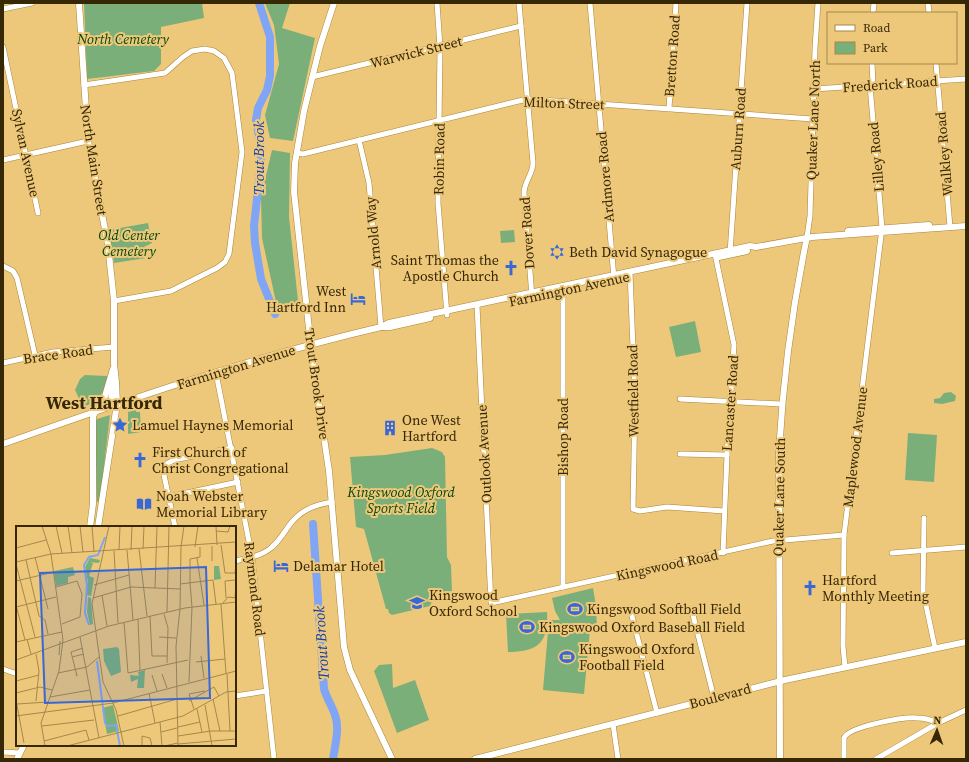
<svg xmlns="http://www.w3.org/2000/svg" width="969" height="762" font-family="'Source Serif 4',serif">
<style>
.green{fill:#7baf7a}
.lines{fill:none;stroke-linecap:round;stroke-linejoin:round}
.river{stroke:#7fa5f4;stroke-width:8}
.minor-casing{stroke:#a98536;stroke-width:6}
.major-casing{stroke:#a98536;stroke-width:7}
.minor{stroke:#fff;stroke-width:5}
.major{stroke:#fff;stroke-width:6}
.labels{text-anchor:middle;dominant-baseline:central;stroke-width:4;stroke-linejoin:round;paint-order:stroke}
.park-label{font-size:14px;font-style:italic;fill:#01460a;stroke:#eec87a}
.street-label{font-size:14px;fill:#362705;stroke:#eec87a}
.poi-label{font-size:14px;fill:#362705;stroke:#eec87a;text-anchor:start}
.water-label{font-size:15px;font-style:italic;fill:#153eae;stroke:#eec87a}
.district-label{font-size:18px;font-weight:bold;fill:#362705;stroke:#eec87a}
.inset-river{fill:none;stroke:#7fa5f4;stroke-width:2}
.inset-road{fill:none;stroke:#a4884b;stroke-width:1}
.view{fill:#3867d7;fill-opacity:0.15;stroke:#3867d7;stroke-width:2}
.inset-edge{fill:none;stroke:#362705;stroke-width:2}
</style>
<rect width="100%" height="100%" fill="#eec87a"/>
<g class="green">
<polygon points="84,3 202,3 204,18 161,27 161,64 154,71 87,79"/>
<polygon points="265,3 290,3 282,28 315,38 293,141 270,138 265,115 279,64 274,25"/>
<polygon points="272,150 290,153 289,217 299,310 281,313 276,302 262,238 261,197"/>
<polygon points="148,223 152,243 144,247 146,258 114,263 109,230"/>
<polygon points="514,230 515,242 501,243 500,231"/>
<polygon points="695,321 701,352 676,357 669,327"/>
<path d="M85 375 107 376C107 392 97 402 83 407L75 390 80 379Z"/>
<polygon points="951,392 956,396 955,401 942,404 934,403 934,399 940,398 944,393"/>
<polygon points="136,410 136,412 140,412 141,432 128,434 128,412"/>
<polygon points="110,415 100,500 97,502 95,423 97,419"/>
<polygon points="908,433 937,435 934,482 905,480"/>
<path d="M432 448 442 452 445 457 447 557 451 565 452 591 446 592V597C438 597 433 597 430 606L392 615 389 613 388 609H386L364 529 356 527 350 457 385 455Z"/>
<polygon points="593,588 596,606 597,629 590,630 584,694 543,690 549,620 560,620 555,611 552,598"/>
<path d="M547 612C549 642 538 652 508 652L506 614Z"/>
<polygon points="392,664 393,688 415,680 429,720 397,733 374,671 379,665"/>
</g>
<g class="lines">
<g class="river">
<polyline points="259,3 270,37 270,76 267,90 258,108 256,120 260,141 261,162 254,226 255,243 261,279 275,314"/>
<path d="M313 524 324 689C327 699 332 706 335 715 340 728 335 745 333 759"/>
</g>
<g class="minor-casing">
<g id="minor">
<polyline points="437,3 440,47 438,203 447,315"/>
<path d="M519 3 533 163C533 174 524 182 524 193L532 297"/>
<polyline points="590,3 614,278"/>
<polyline points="928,3 929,13"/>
<polyline points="3,9 32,3"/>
<polyline points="873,13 874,3"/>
<polyline points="3,47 38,213"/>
<polyline points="872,63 873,85"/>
<polyline points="936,63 950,227"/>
<polyline points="312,77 521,26"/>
<polyline points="84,85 165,73 183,57 192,51 205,49 214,51 224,58 232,73 242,152 229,254 225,262 217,268 171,291 114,301"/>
<polyline points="814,89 966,79"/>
<polyline points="669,108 676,3"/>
<polyline points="359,140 369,183 381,327"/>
<polyline points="297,153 303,154 527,99 813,119"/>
<polyline points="3,160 88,141"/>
<polyline points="807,237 810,216 815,48 818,3"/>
<polyline points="730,253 747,3"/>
<polyline points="715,254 734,345 727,455 723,553"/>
<polyline points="3,266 13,271 17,278 35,355"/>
<polyline points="630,272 635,399 633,509 640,511 667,507 724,511"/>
<polyline points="563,287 563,587"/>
<polyline points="477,305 491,603 773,541 844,535"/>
<polyline points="3,363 53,352 114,347"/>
<polyline points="216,373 252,557 274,759"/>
<polyline points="680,399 781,404"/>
<polyline points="680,454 727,455"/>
<polyline points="168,497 238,482"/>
<polyline points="924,518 923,591 935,648"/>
<polyline points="175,527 164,475 166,464 174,460 232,448"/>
<polyline points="892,553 966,547"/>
<path d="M235 561C248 558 262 556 272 547 279 541 283 534 288 527 299 511 313 505 332 502"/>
<polyline points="692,611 714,698"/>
<polyline points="632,616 657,713"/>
<polyline points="845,667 843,646 844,535 882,228 870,85"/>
<polyline points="3,669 17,674"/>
<polyline points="235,696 267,691"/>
<polyline points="613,724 618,759"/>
<polyline points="3,752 20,753"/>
<path d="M844 759V738C849 726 904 717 917 718 925 718 932 720 938 723"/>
<polyline points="876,759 938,723 966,710"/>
</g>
</g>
<g class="major-casing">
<g id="major">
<polyline points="79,3 88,141 108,245 114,301 114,364 116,382 117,404 98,527"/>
<polyline points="334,3 320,46 304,111 295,163 294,192 313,365 329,471 344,647 350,670 392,759"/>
<polyline points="848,231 929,225"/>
<polyline points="719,257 747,251"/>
<polyline points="604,282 626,277"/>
<polyline points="382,327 390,327 430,318"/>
<path d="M113 383C112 391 108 400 117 404"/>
<path d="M3 444C127 400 252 357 381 327L389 323 750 246 756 247 812 237 966 226"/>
<polyline points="90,527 93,504 93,416 105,396 113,369"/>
<polyline points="17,759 24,745"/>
<polyline points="475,759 785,680 966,642"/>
<path d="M780 759 779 452C783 380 792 309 807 237"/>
</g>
</g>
<use href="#minor" class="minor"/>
<use href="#major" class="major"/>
</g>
<defs>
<g id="synagogue-bare" transform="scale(1.2)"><path d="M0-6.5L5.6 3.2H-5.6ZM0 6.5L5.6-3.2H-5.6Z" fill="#3867d7" stroke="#eec87a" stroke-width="2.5" paint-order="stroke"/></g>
<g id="church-bare" transform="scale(1.2)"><path d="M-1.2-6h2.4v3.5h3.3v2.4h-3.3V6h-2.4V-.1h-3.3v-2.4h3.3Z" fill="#3867d7" stroke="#eec87a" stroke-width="2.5" paint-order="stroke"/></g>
<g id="hotel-bare" transform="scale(1.2)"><path d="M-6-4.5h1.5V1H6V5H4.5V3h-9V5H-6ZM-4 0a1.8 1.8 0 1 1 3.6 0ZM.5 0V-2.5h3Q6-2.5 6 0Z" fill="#3867d7" stroke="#eec87a" stroke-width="2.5" paint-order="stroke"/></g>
<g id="sight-bare" transform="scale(1.2)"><path d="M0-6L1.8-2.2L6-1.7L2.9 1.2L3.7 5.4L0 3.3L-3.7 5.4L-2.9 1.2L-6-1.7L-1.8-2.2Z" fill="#3867d7" stroke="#eec87a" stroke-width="2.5" paint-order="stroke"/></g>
<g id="building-bare" transform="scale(1.2)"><path d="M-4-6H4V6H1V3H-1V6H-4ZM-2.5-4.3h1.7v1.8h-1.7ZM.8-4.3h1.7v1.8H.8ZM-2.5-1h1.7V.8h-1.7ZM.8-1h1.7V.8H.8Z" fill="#3867d7" stroke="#eec87a" stroke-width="2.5" paint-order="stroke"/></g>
<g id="library-bare" transform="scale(1.2)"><path d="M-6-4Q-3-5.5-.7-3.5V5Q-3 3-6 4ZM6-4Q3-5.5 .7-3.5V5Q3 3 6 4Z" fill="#3867d7" stroke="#eec87a" stroke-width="2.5" paint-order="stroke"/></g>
<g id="school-bare" transform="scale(1.2)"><path d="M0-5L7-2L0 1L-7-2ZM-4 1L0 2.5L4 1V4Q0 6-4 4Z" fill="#3867d7" stroke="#eec87a" stroke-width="2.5" paint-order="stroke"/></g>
<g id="stadium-bare" transform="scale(1.2)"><path d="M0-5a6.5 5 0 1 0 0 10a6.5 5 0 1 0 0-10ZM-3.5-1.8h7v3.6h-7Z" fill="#3867d7" stroke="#eec87a" stroke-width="2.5" paint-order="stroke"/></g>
</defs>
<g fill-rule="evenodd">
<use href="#synagogue-bare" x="557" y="252"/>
<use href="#church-bare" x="511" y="268"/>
<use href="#hotel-bare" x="358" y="299"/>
<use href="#sight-bare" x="120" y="425"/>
<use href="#building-bare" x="390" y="428"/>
<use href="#church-bare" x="140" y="460"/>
<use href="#library-bare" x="144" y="504"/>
<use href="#hotel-bare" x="281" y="566"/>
<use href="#church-bare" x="810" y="588"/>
<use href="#school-bare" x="417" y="603"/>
<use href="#stadium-bare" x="575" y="609"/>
<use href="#stadium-bare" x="527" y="627"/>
<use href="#stadium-bare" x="567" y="657"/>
</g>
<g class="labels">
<g class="park-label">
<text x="123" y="39">North Cemetery</text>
<text x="129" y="235">Old Center<tspan x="129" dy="16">Cemetery</tspan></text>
<text x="401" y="492">Kingswood Oxford<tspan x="401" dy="16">Sports Field</tspan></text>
</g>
<g class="street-label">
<text transform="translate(416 52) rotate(-14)">Warwick Street</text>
<text transform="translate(672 56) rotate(-86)">Bretton Road</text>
<text transform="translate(890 84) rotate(-4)">Frederick Road</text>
<text transform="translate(564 103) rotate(2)">Milton Street</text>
<text transform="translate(813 120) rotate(-88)">Quaker Lane North</text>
<text transform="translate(738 129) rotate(-86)">Auburn Road</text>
<text transform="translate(26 153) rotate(78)">Sylvan Avenue</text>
<text transform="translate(944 154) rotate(-95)">Walkley Road</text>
<text transform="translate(876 157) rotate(-95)">Lilley Road</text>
<text transform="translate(439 159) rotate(-89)">Robin Road</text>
<text transform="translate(94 160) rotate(81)">North Main Street</text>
<text transform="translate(605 177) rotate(-95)">Ardmore Road</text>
<text transform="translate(373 233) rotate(-95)">Arnold Way</text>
<text transform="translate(527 233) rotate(-94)">Dover Road</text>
<text transform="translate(569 289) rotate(-12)">Farmington Avenue</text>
<text transform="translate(58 354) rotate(-8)">Brace Road</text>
<text transform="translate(236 367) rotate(-17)">Farmington Avenue</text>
<text transform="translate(317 384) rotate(82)">Trout Brook Drive</text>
<text transform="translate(633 391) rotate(-91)">Westfield Road</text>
<text transform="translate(730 403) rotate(-86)">Lancaster Road</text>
<text transform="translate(563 437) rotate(-90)">Bishop Road</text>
<text transform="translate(855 447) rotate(-83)">Maplewood Avenue</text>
<text transform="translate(484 454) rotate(-93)">Outlook Avenue</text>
<text transform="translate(779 497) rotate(-89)">Quaker Lane South</text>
<text transform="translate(667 565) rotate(-12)">Kingswood Road</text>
<text transform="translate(255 589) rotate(83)">Raymond Road</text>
<text transform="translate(720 696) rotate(-15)">Boulevard</text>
</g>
<g class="poi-label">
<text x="569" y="252">Beth David Synagogue</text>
<text x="499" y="260" text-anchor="end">Saint Thomas the<tspan x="499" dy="16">Apostle Church</tspan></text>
<text x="346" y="291" text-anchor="end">West<tspan x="346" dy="16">Hartford Inn</tspan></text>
<text x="402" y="420">One West<tspan x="402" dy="16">Hartford</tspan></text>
<text x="132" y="425">Lamuel Haynes Memorial</text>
<text x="152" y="452">First Church of<tspan x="152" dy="16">Christ Congregational</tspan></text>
<text x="156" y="496">Noah Webster<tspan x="156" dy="16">Memorial Library</tspan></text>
<text x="293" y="566">Delamar Hotel</text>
<text x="822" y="580">Hartford<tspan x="822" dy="16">Monthly Meeting</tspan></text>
<text x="429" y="595">Kingswood<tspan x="429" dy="16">Oxford School</tspan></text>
<text x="587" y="609">Kingswood Softball Field</text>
<text x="539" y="627">Kingswood Oxford Baseball Field</text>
<text x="579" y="649">Kingswood Oxford<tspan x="579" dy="16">Football Field</tspan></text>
</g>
<g class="water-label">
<text transform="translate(258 158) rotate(-90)">Trout Brook</text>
<text transform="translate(321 643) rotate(-94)">Trout Brook</text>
</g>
<g class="district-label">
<text x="104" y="402">West Hartford</text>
</g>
</g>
<g transform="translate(16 526)">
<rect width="220" height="220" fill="#eec87a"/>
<path d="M74 32 84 34 83 37 74 36 77 37 73 50 78 52 75 70 71 69 70 65 72 56 69 41ZM198 36V40H203L205 53 198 54ZM57 41 59 49 52 51V57L40 60 38 45ZM72 71 75 72 77 98 74 99 71 86ZM101 121 103 123 105 146 95 150 88 135 87 123ZM129 144 128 162H121L122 153 115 156 114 149 123 150 122 146ZM97 179 103 205 91 208 86 182Z" fill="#7baf7a"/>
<path class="inset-river" d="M73 99 69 87 71 59 68 39 73 31 82 29 89 11M81 135 89 197 91 200 100 199 104 220"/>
<path class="inset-road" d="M26 0 35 28 47 114 43 145 25 197 29 220M40 0 46 27M52 0 56 27M64 0 67 26M76 0 78 26M93 0 76 78 87 156 100 184 108 220M200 0 201 19M200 5 212 6 214 0M205 19 209 47H219L220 38M179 21 182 0M0 22 30 14M123 23 131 90M127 23 128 0M103 24 104 0M111 24 117 94M115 24 116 0M98 25 102 97M19 31 32 83M181 32 188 79M10 34 23 90 29 94 32 108M196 35V20M0 36 35 28 220 16M0 38 19 111M0 55 38 46M174 57V33L184 31V21M164 58 197 54 200 78M78 59 113 49M40 61 61 55 66 68 64 91 46 98M139 62 141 0M86 69 91 100M77 72 115 61 164 63M210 72 209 55 220 54M219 72 220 59M207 77 212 71 220 72M205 78 210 147M0 79 9 114M0 81 40 71M164 83 165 21 168 0M151 86 153 0M148 88 152 102 151 137M134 90 136 130H151M122 93 124 144M108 96 112 147 172 134M64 111 83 212M143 111 160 112M11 113 15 128M0 116 46 106M20 128 23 145 20 175M43 129 44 115M185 130 188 152M56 131 68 128M0 134 93 100 169 82 220 76M180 136 209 133M42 147 71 141 83 131M60 147 61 150 55 126 67 122M146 148 151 162M211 148 214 205M136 149 141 165M0 155 23 149M173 156 176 81 174 57M0 167 24 161 36 164M133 167 139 197M34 171 74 164M197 173 204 205M0 174 8 217M173 175 198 161 203 170M1 178 32 176M189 179 196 220M178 183 173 168 189 165M181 183 186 206M0 190 97 177 220 145M102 190 161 173M144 196 146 220M26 200 78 194M162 201 184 196M145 206 161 202M162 210 195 205H220M28 215 70 204 73 214M162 218 220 213M51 220 167 190 210 166 220 165M126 220V210L134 212 136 220M148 220 162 217M162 220 160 120 164 83"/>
<path class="view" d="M190 41 194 172 29 177 24 47Z"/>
<rect width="220" height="220" class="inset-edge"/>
</g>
<rect width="969" height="762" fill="none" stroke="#362705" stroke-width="8"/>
<rect x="827" y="12" width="130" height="52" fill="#eec87a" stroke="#a4884b"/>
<rect x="835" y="25" width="20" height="6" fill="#ffffff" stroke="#a4884b"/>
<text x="863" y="32" font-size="12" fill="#362705">Road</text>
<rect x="835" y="42" width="20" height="12" fill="#7baf7a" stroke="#a4884b"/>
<text x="863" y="52" font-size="12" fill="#362705">Park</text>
<g transform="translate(937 730) rotate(2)" stroke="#eec87a" stroke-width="3" paint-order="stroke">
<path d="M0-3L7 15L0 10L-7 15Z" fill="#362705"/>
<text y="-6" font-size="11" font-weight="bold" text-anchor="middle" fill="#362705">N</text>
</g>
</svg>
